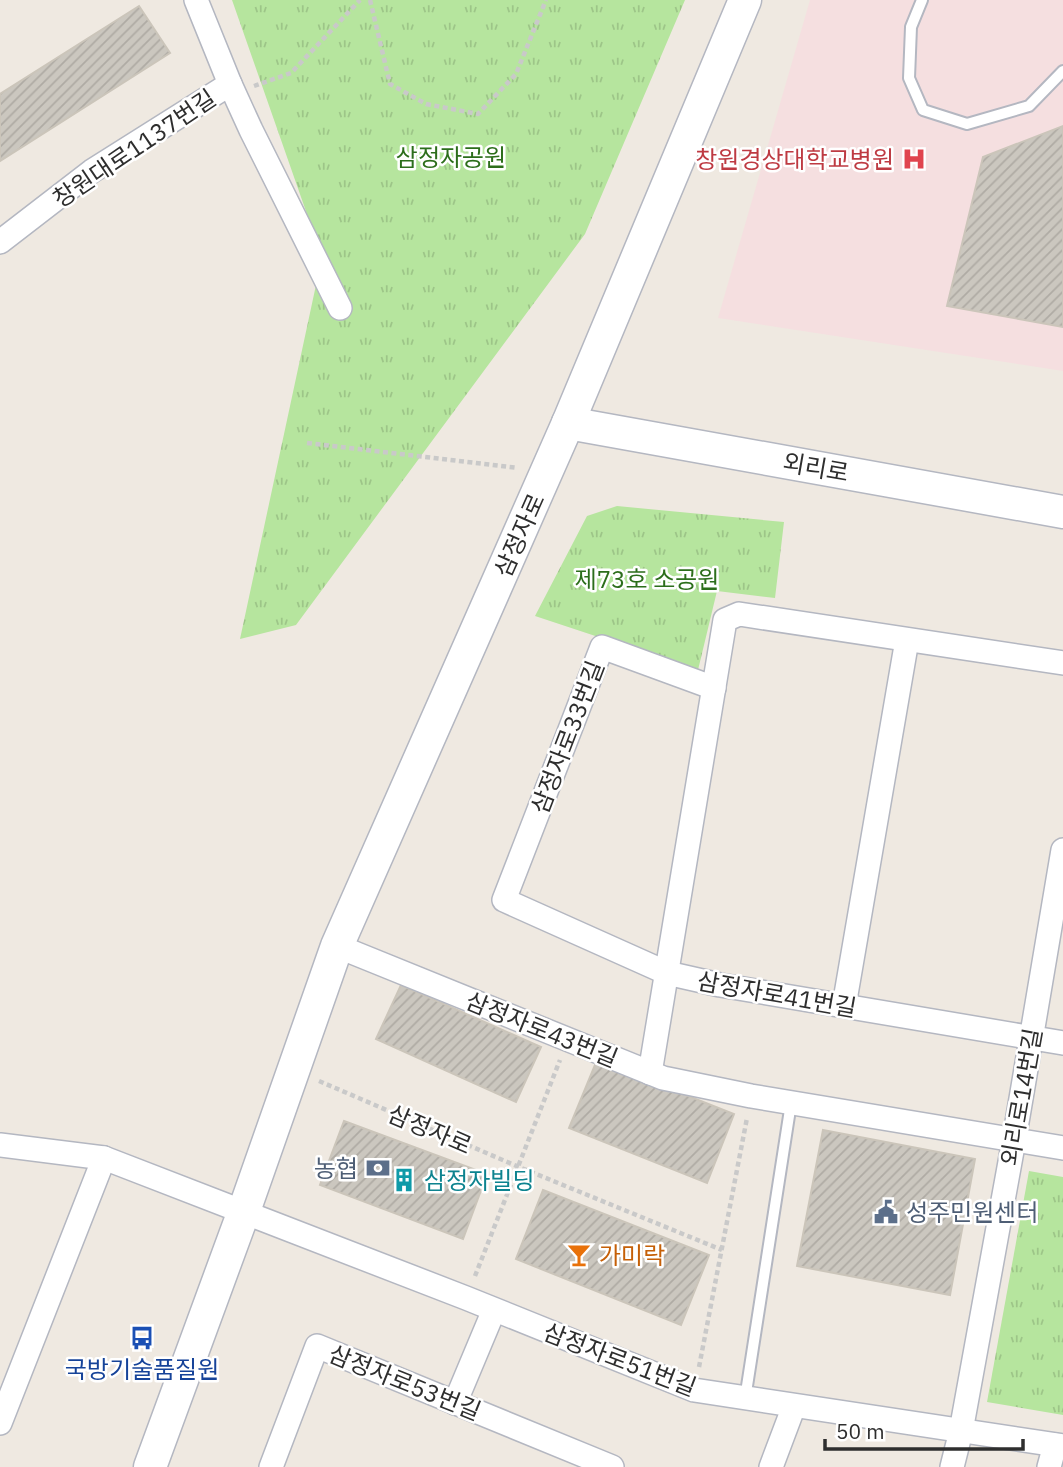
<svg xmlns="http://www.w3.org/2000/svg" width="1063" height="1467" font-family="'IBM Plex Sans','Noto Sans KR',sans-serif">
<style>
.medical{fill:#f5dfe0}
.park{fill:url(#park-tufts)}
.building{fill:url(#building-hatch);stroke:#cbc5ba;stroke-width:2}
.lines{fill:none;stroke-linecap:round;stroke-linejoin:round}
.lane-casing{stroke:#b4b7c1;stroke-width:14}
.street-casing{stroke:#b4b7c1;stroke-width:26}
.secondary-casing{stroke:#b4b7c1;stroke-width:35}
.path{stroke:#c9c9c9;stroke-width:4.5;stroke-dasharray:5 3.5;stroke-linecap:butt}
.lane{stroke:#fff;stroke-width:10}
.street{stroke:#fff;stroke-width:23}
.secondary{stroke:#fff;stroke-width:32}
.labels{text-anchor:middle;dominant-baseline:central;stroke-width:5;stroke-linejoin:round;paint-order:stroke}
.street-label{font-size:24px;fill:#2e2e2e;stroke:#fff}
.park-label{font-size:24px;fill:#2c6e1b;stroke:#fff}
.health-label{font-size:24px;fill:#be3a42;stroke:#fff;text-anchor:end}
.service-label{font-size:24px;fill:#4e5e75;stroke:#fff;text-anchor:end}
.culture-label{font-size:24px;fill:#0d838f;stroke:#fff;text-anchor:start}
.food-label{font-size:24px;fill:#c56008;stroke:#fff;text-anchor:start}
.transit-label{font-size:24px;fill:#164399;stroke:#fff}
</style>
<defs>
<pattern id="park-tufts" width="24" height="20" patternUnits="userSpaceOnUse" patternTransform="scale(1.75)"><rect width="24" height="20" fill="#b6e59e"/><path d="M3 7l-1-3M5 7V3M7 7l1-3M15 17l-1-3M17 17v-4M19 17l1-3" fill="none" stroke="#9dc588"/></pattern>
<pattern id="building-hatch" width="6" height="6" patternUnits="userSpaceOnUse" patternTransform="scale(1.75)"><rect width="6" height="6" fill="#cbc7bf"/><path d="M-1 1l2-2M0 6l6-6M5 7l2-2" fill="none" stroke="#afaba4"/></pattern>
</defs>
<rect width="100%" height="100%" fill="#efe9e1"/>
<polygon class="medical" points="810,0 1063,0 1063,371 718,318"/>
<g class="park">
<polygon points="232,0 685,0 585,234 296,625 240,639 322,257"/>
<polygon points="617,506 784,522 775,598 717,591 698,670 535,616 587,516"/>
<polygon points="1029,1171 1063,1177 1063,1415 987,1402"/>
</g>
<g class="building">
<polygon points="139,6 170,53 0,161 0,94"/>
<polygon points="1063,126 1063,327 947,306 983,157"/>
<polygon points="401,985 541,1047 516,1102 376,1039"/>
<polygon points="597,1060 734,1114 707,1183 569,1128"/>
<polygon points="344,1121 487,1174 463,1239 320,1185"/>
<polygon points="823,1130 975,1159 950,1295 797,1266"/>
<polygon points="543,1190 709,1255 681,1325 516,1259"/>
</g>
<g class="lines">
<g class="lane-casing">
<g id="lane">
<polyline points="922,0 911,27 909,78 923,110 967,124 1029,106 1063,71"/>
<polyline points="745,1399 791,1103"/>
</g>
</g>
<g class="street-casing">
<g id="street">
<polyline points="196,0 230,84 251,130 340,308"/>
<polyline points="0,242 92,171 230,84"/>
<polyline points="714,688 602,647 504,900 667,973 720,985 1063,1043"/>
<polyline points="337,946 663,1078 751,1096 1063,1148"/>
<polyline points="844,1006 907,640"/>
<polyline points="650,1073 725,620 739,614 1063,663"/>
<polyline points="0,1145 104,1158 466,1298 694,1390 1063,1446"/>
<polyline points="455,1403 494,1310"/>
<polyline points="0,1423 104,1158"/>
<polyline points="271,1467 317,1346 612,1467"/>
<polyline points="771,1467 794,1406"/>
<polyline points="952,1467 961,1431 1014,1140 1063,850"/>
<polyline points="1049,1467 1055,1445"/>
</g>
</g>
<g class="secondary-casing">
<g id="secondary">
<polyline points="568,423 1063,512"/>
<polyline points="150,1467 244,1211 337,946 568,423 745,0"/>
</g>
</g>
<g class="path">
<polyline points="370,0 390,84 426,104 478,114 516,74 546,0"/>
<polyline points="254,86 291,73 360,0"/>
<polyline points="307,443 518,468"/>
<polyline points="319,1081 519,1167 722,1250"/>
<polyline points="475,1276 560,1060"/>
<polyline points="699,1367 747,1118"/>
</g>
<use href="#lane" class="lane"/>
<use href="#street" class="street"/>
<use href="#secondary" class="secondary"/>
</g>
<defs>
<g id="hospital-bare" transform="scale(1.89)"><path d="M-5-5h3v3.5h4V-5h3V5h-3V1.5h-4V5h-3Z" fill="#e0444e" stroke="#fff" stroke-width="2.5" paint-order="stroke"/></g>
<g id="bank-bare" transform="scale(1.89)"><path d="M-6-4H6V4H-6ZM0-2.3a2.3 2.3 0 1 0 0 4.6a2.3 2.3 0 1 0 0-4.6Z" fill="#5c6f8a" stroke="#fff" stroke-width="2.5" paint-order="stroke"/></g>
<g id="building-bare" transform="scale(1.89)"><path d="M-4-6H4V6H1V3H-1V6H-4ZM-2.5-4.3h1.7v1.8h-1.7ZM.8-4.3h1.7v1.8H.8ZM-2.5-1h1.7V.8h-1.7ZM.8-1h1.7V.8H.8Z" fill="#0f9aa8" stroke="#fff" stroke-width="2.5" paint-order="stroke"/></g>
<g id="civic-bare" transform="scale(1.89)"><path d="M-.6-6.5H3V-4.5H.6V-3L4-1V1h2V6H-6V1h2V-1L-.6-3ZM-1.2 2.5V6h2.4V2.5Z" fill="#5c6f8a" stroke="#fff" stroke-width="2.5" paint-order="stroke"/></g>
<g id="bar-bare" transform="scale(1.89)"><path d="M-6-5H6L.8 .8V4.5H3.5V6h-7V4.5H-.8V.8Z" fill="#e8710a" stroke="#fff" stroke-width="2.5" paint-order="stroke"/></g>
<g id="bus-bare" transform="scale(1.89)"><path d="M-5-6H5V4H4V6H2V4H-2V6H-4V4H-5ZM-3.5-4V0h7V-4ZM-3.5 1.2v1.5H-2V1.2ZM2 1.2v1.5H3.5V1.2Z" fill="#1a4fb4" stroke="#fff" stroke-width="2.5" paint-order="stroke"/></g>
</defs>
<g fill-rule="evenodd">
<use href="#hospital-bare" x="914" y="159"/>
<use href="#bank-bare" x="378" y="1168"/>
<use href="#building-bare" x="404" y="1180"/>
<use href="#civic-bare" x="886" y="1212"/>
<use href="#bar-bare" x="579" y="1255"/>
<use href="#bus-bare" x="142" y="1338"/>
</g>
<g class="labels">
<g class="street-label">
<text transform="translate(134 148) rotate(-34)">창원대로1137번길</text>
<text transform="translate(816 467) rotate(10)">외리로</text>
<text transform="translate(519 535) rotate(-66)">삼정자로</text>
<text transform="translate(567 737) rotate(-69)">삼정자로33번길</text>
<text transform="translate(777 994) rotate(10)">삼정자로41번길</text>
<text transform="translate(542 1029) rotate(22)">삼정자로43번길</text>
<text transform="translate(1021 1097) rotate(-80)">외리로14번길</text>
<text transform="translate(430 1129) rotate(23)">삼정자로</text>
<text transform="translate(620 1359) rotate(21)">삼정자로51번길</text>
<text transform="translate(405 1382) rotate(22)">삼정자로53번길</text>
</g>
<g class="park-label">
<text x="451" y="157">삼정자공원</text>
<text x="647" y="579">제73호 소공원</text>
</g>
<g class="health-label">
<text x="894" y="159">창원경상대학교병원</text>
</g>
<g class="service-label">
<text x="358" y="1168">농협</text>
<text x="906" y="1212" text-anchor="start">성주민원센터</text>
</g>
<g class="culture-label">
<text x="424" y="1180">삼정자빌딩</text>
</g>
<g class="food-label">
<text x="599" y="1255">가미락</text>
</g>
<g class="transit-label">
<text x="142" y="1369">국방기술품질원</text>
</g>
</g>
<path d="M825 1439v10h198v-10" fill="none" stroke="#2e2e2e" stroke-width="3.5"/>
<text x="836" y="1439" font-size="21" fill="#2e2e2e" stroke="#ffffff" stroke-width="5" paint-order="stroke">50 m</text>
</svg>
